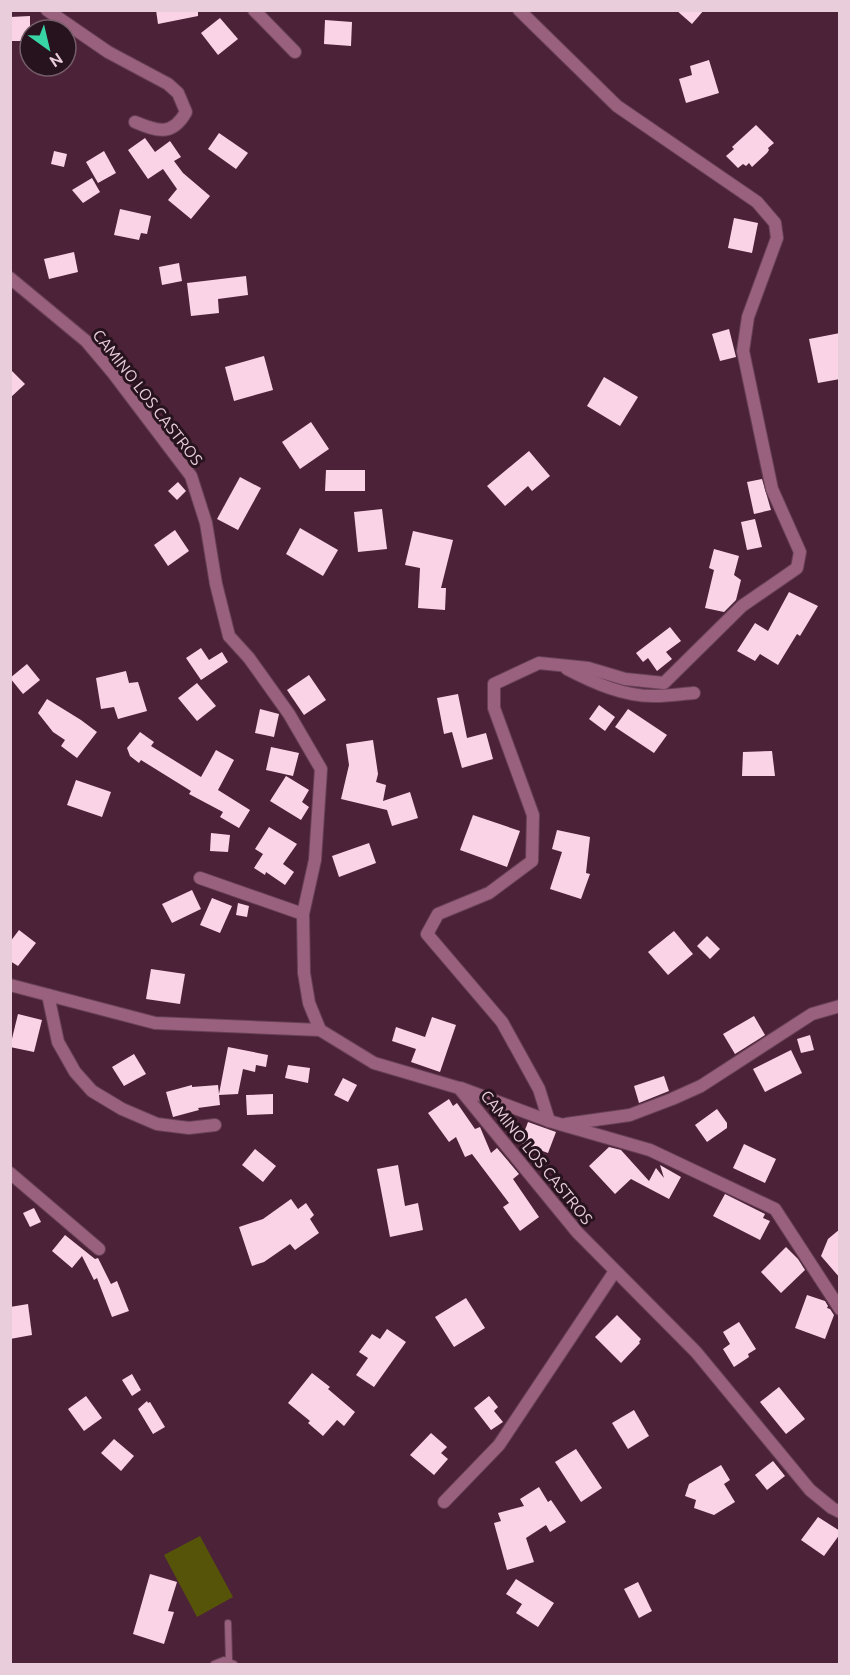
<svg xmlns="http://www.w3.org/2000/svg" width="850" height="1675" font-family="Ubuntu,sans-serif">
<style>
.green{fill:#565409}
.building{fill:#fad4e6}
.lines{fill:none;stroke-linecap:round;stroke-linejoin:round}
.service-casing{stroke:#684156;stroke-width:8}
.minor-casing{stroke:#684156;stroke-width:14}
.service{stroke:#99617e;stroke-width:6}
.minor{stroke:#99617e;stroke-width:12}
.labels{text-anchor:middle;dominant-baseline:central;stroke-width:6;stroke-linejoin:round;paint-order:stroke}
.street-label{font-size:16px;fill:#e9cddb;stroke:#27131d}
</style>
<rect width="100%" height="100%" fill="#4c2239"/>
<polygon class="green" points="200,1536 233,1597 197,1617 164,1555"/>
<g class="building">
<polygon points="156,10 198,10 198,16 158,24"/>
<polygon points="676,10 704,10 692,24"/>
<polygon points="30,16 30,41 10,41 10,17"/>
<polygon points="220,18 238,39 218,55 201,33"/>
<polygon points="325,20 352,22 351,46 324,44"/>
<polygon points="709,60 719,93 686,103 679,79 692,75 690,66"/>
<polygon points="756,125 774,143 768,148 769,150 767,153 752,167 749,163 746,166 743,164 738,168 726,156 734,149 732,147"/>
<polygon points="219,133 248,153 236,169 208,149"/>
<polygon points="145,138 155,152 170,141 181,157 174,161 183,173 210,196 191,219 168,200 177,189 163,169 148,179 128,150"/>
<polygon points="54,151 67,154 64,167 51,164"/>
<polygon points="104,151 116,173 98,183 86,162"/>
<polygon points="92,178 100,192 83,203 72,190"/>
<polygon points="120,209 151,216 147,234 141,233 139,240 114,235"/>
<polygon points="734,218 758,223 752,253 728,248"/>
<polygon points="74,252 78,272 49,279 44,259"/>
<polygon points="179,263 182,281 162,285 159,267"/>
<polygon points="246,276 248,295 218,299 219,313 191,316 187,283"/>
<polygon points="729,329 736,357 720,361 712,334"/>
<polygon points="840,333 840,379 818,383 809,339"/>
<polygon points="264,356 273,390 234,401 225,367"/>
<polygon points="10,369 25,384 10,398"/>
<polygon points="604,377 638,397 620,426 587,406"/>
<polygon points="311,422 329,449 300,469 282,442"/>
<polygon points="529,451 550,476 532,491 528,486 505,506 487,486"/>
<polygon points="326,470 365,470 365,491 325,491"/>
<polygon points="240,477 261,488 238,530 217,519"/>
<polygon points="762,479 771,510 754,514 747,482"/>
<polygon points="178,482 186,491 177,500 168,491"/>
<polygon points="382,509 387,549 358,552 354,512"/>
<polygon points="755,519 762,547 747,550 741,522"/>
<polygon points="300,528 338,550 323,576 286,554"/>
<polygon points="175,530 189,551 168,566 154,545"/>
<polygon points="413,531 453,540 441,588 446,588 445,610 418,608 420,568 405,565"/>
<polygon points="714,549 739,556 734,575 741,580 736,600 724,612 705,608 714,570 709,568"/>
<polygon points="789,592 818,606 800,636 797,634 778,665 760,654 755,661 737,651 755,623 768,631"/>
<polygon points="670,627 681,641 666,652 672,659 657,671 648,658 643,662 636,653"/>
<polygon points="201,648 209,660 222,652 228,662 201,680 186,658"/>
<polygon points="27,664 40,680 23,694 10,678"/>
<polygon points="126,671 129,683 138,682 147,711 118,719 114,707 101,709 96,678"/>
<polygon points="309,675 326,700 304,715 287,690"/>
<polygon points="197,683 216,706 197,721 178,698"/>
<polygon points="458,694 467,738 486,733 493,759 462,768 452,732 444,734 437,698"/>
<polygon points="47,699 81,720 97,732 77,758 61,746 65,740 53,732 38,713"/>
<polygon points="599,705 615,717 605,731 589,719"/>
<polygon points="260,709 279,714 274,737 255,733"/>
<polygon points="628,709 667,735 654,753 615,727"/>
<polygon points="140,732 154,742 151,746 201,777 216,750 234,760 218,790 250,810 239,828 220,817 223,812 189,794 191,791 141,760 139,763 130,756 127,748"/>
<polygon points="373,740 378,774 376,782 386,785 383,801 410,792 418,818 392,826 387,810 341,799 349,765 346,744"/>
<polygon points="271,747 299,753 293,776 266,770"/>
<polygon points="772,751 775,776 742,776 743,752"/>
<polygon points="286,776 309,790 302,802 309,807 301,820 270,801"/>
<polygon points="76,780 111,792 102,817 67,805"/>
<polygon points="473,815 520,831 507,867 460,850"/>
<polygon points="269,827 297,844 283,864 294,872 285,885 266,872 265,875 254,868 263,854 255,849"/>
<polygon points="557,830 590,837 586,873 590,874 581,899 550,889 562,852 552,849"/>
<polygon points="211,833 230,835 228,852 210,851"/>
<polygon points="369,843 376,863 339,877 332,856"/>
<polygon points="192,890 201,909 172,923 162,904"/>
<polygon points="212,898 232,906 220,933 200,925"/>
<polygon points="238,903 249,906 247,917 236,915"/>
<polygon points="19,930 36,943 18,966 10,961 10,942"/>
<polygon points="674,931 693,954 668,975 648,952"/>
<polygon points="707,936 720,949 710,959 697,946"/>
<polygon points="151,969 185,974 180,1004 146,999"/>
<polygon points="18,1014 42,1020 34,1052 10,1047"/>
<polygon points="754,1016 765,1035 735,1054 723,1034"/>
<polygon points="432,1017 456,1025 440,1072 411,1062 416,1049 392,1041 396,1027 425,1037"/>
<polygon points="810,1035 814,1050 801,1053 797,1039"/>
<polygon points="228,1047 268,1055 266,1067 256,1065 255,1072 243,1069 238,1094 219,1095 220,1105 198,1108 199,1110 173,1117 166,1092 192,1085 192,1087 218,1085 219,1094"/>
<polygon points="791,1050 802,1073 765,1092 753,1069"/>
<polygon points="134,1054 146,1074 124,1086 112,1067"/>
<polygon points="288,1065 310,1068 308,1083 285,1078"/>
<polygon points="664,1076 669,1091 639,1103 634,1086"/>
<polygon points="343,1078 357,1085 348,1102 334,1095"/>
<polygon points="273,1094 273,1114 247,1115 246,1095"/>
<polygon points="449,1099 453,1106 457,1103 475,1129 480,1127 491,1153 497,1148 519,1174 513,1179 539,1217 520,1231 503,1207 509,1203 472,1154 465,1157 456,1137 449,1142 428,1113"/>
<polygon points="717,1109 727,1123 727,1128 707,1142 695,1125"/>
<polygon points="528,1122 556,1132 548,1153 520,1143"/>
<polygon points="744,1144 776,1159 765,1183 733,1168"/>
<polygon points="609,1147 621,1150 649,1181 656,1168 664,1178 660,1165 681,1177 669,1199 631,1179 615,1194 589,1166"/>
<polygon points="255,1149 276,1166 263,1182 242,1165"/>
<polygon points="398,1165 405,1206 418,1203 423,1230 390,1237 377,1169"/>
<polygon points="725,1194 765,1214 763,1218 770,1221 760,1240 713,1216"/>
<polygon points="291,1199 298,1209 306,1203 314,1215 310,1219 319,1233 295,1250 290,1244 264,1262 252,1266 239,1227 263,1219"/>
<polygon points="34,1208 41,1222 30,1227 23,1213"/>
<polygon points="840,1229 840,1278 821,1256 828,1239"/>
<polygon points="65,1235 95,1259 98,1258 111,1284 117,1281 129,1311 112,1317 97,1278 94,1280 82,1256 72,1268 52,1251"/>
<polygon points="786,1247 798,1259 805,1270 781,1293 761,1272"/>
<polygon points="807,1295 825,1301 828,1306 827,1308 830,1309 834,1315 825,1339 795,1328"/>
<polygon points="466,1298 485,1328 454,1347 435,1317"/>
<polygon points="28,1304 32,1335 10,1339 10,1307"/>
<polygon points="617,1315 641,1339 639,1342 640,1343 621,1363 595,1337"/>
<polygon points="739,1322 756,1349 748,1354 749,1357 734,1367 723,1349 730,1344 723,1332"/>
<polygon points="387,1329 406,1342 374,1387 356,1375 368,1358 359,1352 372,1334 380,1339"/>
<polygon points="312,1373 330,1387 328,1389 355,1412 344,1426 337,1420 323,1436 308,1423 310,1421 288,1403"/>
<polygon points="132,1374 141,1390 132,1396 122,1380"/>
<polygon points="779,1387 805,1419 786,1434 760,1402"/>
<polygon points="86,1396 102,1418 84,1431 68,1409"/>
<polygon points="489,1396 498,1407 494,1411 503,1422 491,1430 474,1408"/>
<polygon points="147,1401 148,1403 150,1402 165,1427 153,1434 138,1409"/>
<polygon points="634,1410 649,1436 628,1449 612,1423"/>
<polygon points="431,1433 447,1447 441,1453 448,1459 434,1475 410,1455"/>
<polygon points="114,1439 134,1456 121,1471 101,1453"/>
<polygon points="576,1449 602,1488 581,1502 555,1462"/>
<polygon points="773,1461 785,1476 767,1490 755,1475"/>
<polygon points="721,1465 730,1480 724,1484 735,1502 714,1515 694,1508 696,1500 685,1496 689,1484"/>
<polygon points="539,1487 548,1502 551,1500 566,1522 550,1532 546,1525 526,1538 534,1562 507,1570 494,1523 501,1521 498,1513 524,1506 520,1499"/>
<polygon points="818,1517 840,1531 840,1534 824,1556 801,1540"/>
<polygon points="150,1574 177,1582 168,1611 174,1612 164,1644 133,1634"/>
<polygon points="516,1579 554,1603 538,1627 516,1613 522,1604 506,1594"/>
<polygon points="638,1582 652,1611 639,1618 624,1589"/>
</g>
<g class="lines">
<g class="service-casing">
<g id="service">
<polyline points="228,1623 229,1661"/>
<polyline points="214,1664 224,1660 234,1664"/>
</g>
</g>
<g class="minor-casing">
<g id="minor">
<path d="M47 10 108 52 168 84 178 93 186 112C172 137 157 131 135 122"/>
<polyline points="254,10 295,52"/>
<polyline points="519,10 617,106 757,202 775,223 777,238 748,317 743,351 772,489 800,552 797,568 742,606 664,683 625,679 588,668 539,663 494,684 494,708 533,815 532,861 489,893 438,914 427,934 502,1022 539,1089 549,1121"/>
<polyline points="10,278 86,341 113,373 191,476 206,523 216,584 229,636 249,658 289,714 321,769 315,860 303,914 304,973 309,1003 320,1030 374,1063 459,1088 577,1232 696,1352 810,1490 832,1508 840,1512"/>
<path d="M567 669C594 683 625 697 656 696 669 696 681 694 694 693"/>
<polyline points="200,878 303,914"/>
<polyline points="10,985 155,1023 320,1030"/>
<polyline points="48,995 58,1042 75,1072 92,1091 122,1109 157,1124 189,1128 215,1125"/>
<polyline points="461,1088 549,1121 650,1150 775,1209 840,1309"/>
<polyline points="566,1124 630,1115 672,1099 701,1086 812,1014 840,1006"/>
<polyline points="10,1173 99,1249"/>
<polyline points="444,1502 499,1445 615,1271"/>
</g>
</g>
<use href="#service" class="service"/>
<use href="#minor" class="minor"/>
</g>
<g class="labels">
<g class="street-label">
<text transform="translate(148 397) rotate(52)">CAMINO LOS CASTROS</text>
<text transform="translate(537 1157) rotate(51)">CAMINO LOS CASTROS</text>
</g>
</g>
<rect width="850" height="1675" fill="none" stroke="#e9cddb" stroke-width="24"/>
<g transform="translate(48 48) rotate(146)"><circle r="28" fill="#27131d" stroke="#755d69" stroke-width="1.5"/>
<path d="M0-4.5L10 22L0 15L-10 22Z" fill="#39d4a5"/>
<text y="-9" font-size="16" font-weight="bold" text-anchor="middle" fill="#e9cddb">N</text>
</g>
</svg>
